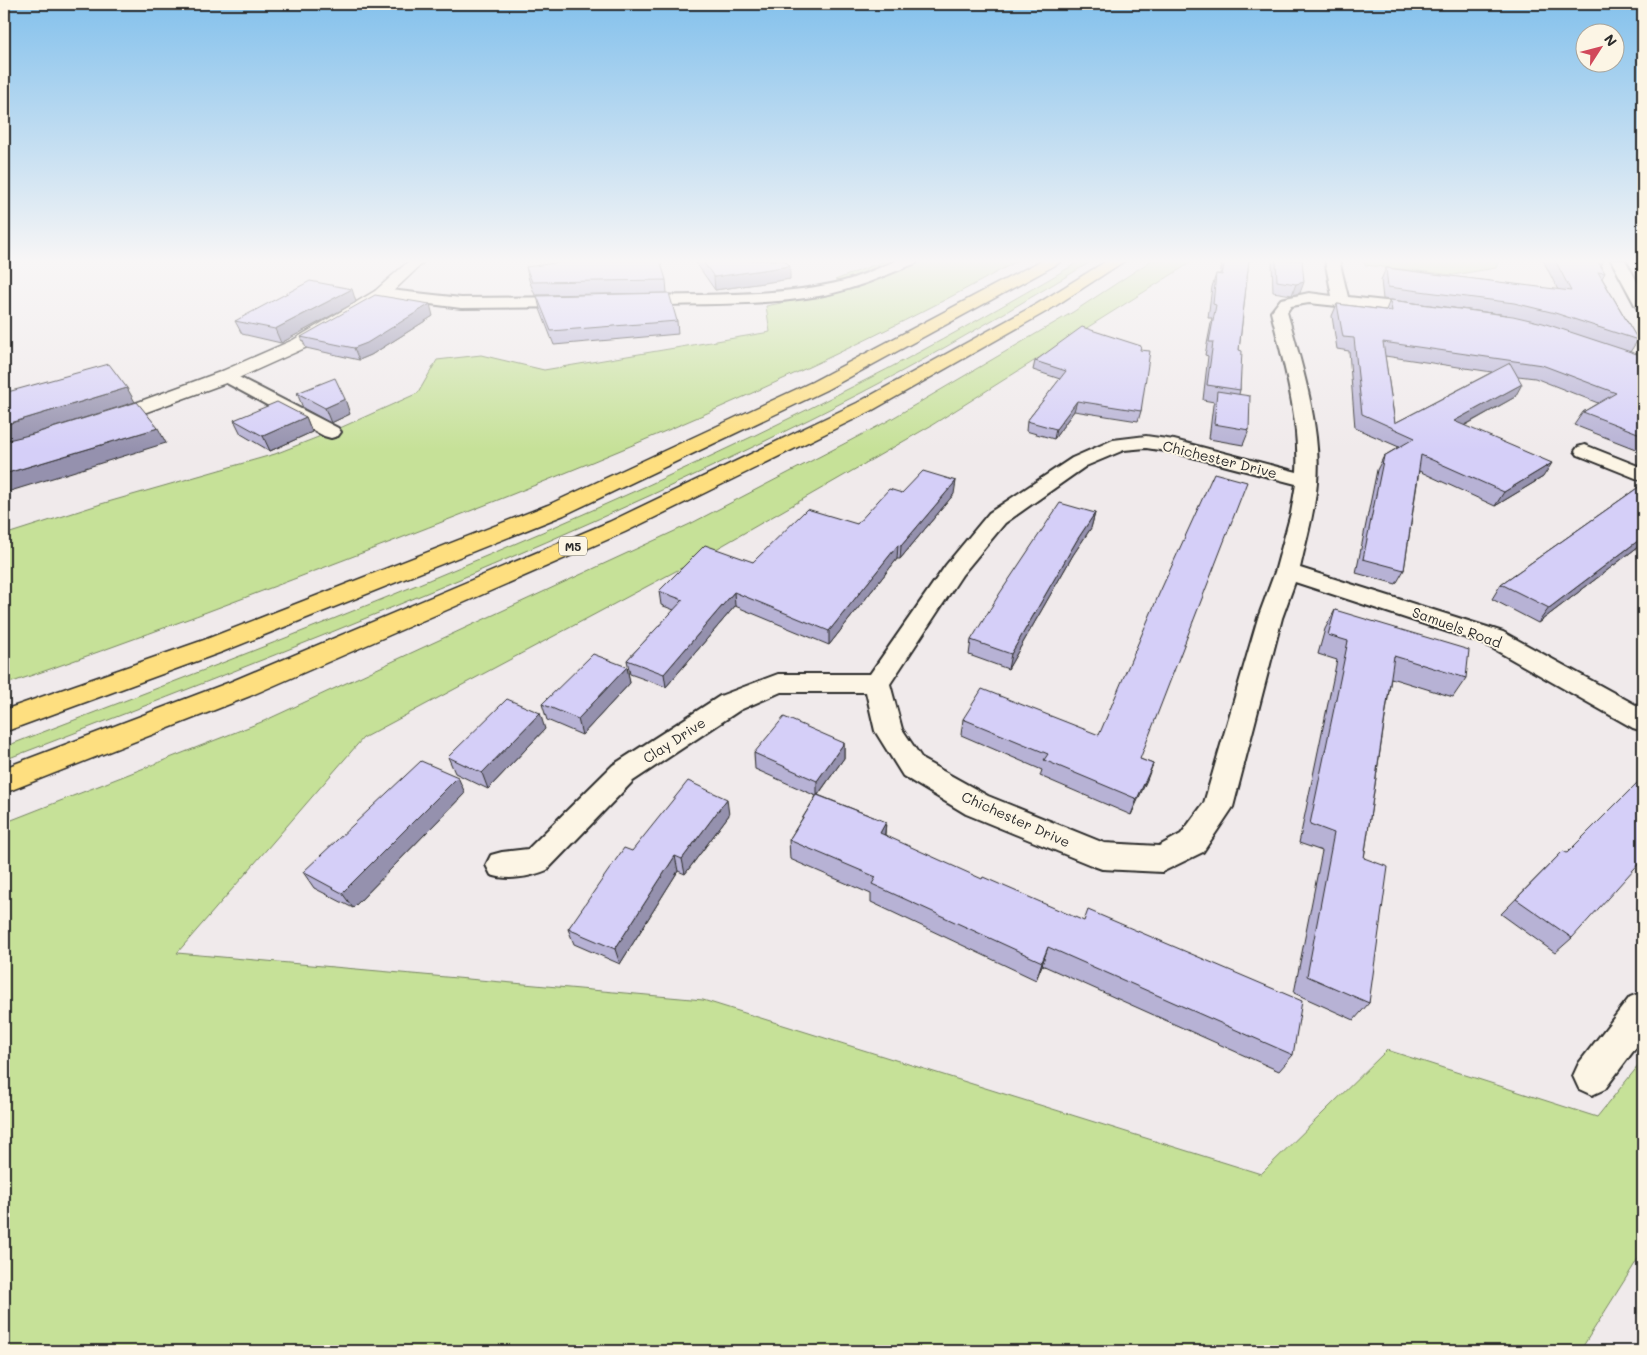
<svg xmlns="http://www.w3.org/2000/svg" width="1647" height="1355" font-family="Mali,sans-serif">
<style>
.green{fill:#c6e198;stroke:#788662}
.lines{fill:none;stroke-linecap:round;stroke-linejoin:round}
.street-casing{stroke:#2b2b2b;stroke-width:4}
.secondary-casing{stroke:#2b2b2b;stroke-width:3}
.highway-casing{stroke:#2b2b2b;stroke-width:3}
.street{fill:#fcf5e5;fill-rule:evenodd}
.secondary{fill:#fcf5e5;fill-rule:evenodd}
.highway{fill:#fedf80;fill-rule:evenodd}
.wall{fill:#b7b2d5;stroke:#2b2b2b;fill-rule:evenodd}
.shaded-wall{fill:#9591ae;stroke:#2b2b2b}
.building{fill:#d5cff8;stroke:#2b2b2b}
.labels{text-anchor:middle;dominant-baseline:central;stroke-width:4;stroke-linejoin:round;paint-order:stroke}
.shield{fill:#fcf5e5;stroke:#6a6863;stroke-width:1}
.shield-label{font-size:12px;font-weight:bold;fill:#2b2b2b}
.street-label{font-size:14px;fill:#2b2b2b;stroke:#fcf5e5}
</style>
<rect width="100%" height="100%" fill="#f0eaeb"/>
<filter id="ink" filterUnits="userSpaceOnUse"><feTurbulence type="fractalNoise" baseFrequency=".02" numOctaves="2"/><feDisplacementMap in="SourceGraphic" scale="10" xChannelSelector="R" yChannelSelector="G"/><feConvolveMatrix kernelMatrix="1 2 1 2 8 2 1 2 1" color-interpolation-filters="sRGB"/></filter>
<g filter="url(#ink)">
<g class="green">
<path d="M887 260H1019C818 372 603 460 388 543 260 592 133 641 4 685V535L101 504 275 454 331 432 418 393 437 360 481 355 544 370 770 332 766 306 858 288 835 280Z"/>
<path d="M1082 260H1094C1018 305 942 351 863 392 586 535 295 649 4 760V747C292 637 583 525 858 384 934 346 1008 303 1082 260Z"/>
<polygon points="1152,260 1195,260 932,425 704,556 363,738 177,953 703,1000 1261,1174 1387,1050 1597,1117 1643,1060 1643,1251 1580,1351 4,1351 4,823 264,721 690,524 886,422 1073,312"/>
<polygon points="1364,260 1499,260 1496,268 1453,275 1365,265"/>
</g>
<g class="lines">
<g class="street-casing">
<g id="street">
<path d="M898 260H918L916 263C884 276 853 290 819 296 760 306 697 303 637 306L632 304 629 301 632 298 637 296C702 294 782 297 844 281 862 276 880 267 898 260Z"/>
<path d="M1325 260H1339L1348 297 1423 305 1429 307 1431 310 1429 313 1423 315 1309 303 1291 306 1287 312C1301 362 1322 430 1317 482 1315 511 1306 540 1300 568L1503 632 1643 709V731L1633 728 1485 644 1295 582 1282 618 1233 807 1203 852 1162 872 1102 869 1091 865 966 814 903 776 875 731 866 692H781L740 710 633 781 547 870C530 877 508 881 491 875L486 865 491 855 502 852 528 849 613 765 720 696 778 674H870L946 565 989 513 1072 458 1113 440 1146 436 1174 440 1297 472C1300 419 1284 364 1271 312L1281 299 1309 293 1332 296ZM1146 448 1173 452 1296 484 1291 513 1275 572 1258 618 1204 803 1181 834 1159 846 1104 843 988 796 923 760 902 729 890 684 962 575 1005 523 1086 466 1124 450Z"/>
<polygon points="1611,260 1625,260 1643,292 1643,310 1637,308 1635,305"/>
<polygon points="381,289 461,298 575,297 580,299 583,302 580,305 575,307 461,308 376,297 373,294 376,291"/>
<polygon points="227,371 338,428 341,432 338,436 331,438 324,436 221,380 218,376 221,372"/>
<polygon points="1585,445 1643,468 1643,481 1578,455 1575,451 1578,447"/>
<polygon points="1643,992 1643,1038 1605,1089 1592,1095 1579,1089 1573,1076 1579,1063 1630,997"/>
</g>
</g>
<g class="secondary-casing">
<polygon id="secondary" points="410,260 426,260 387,297 305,348 234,380 114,424 107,426 100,424 97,420 100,416 220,372 293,340 375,291"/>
</g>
<g class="highway-casing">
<g id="highway">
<polygon points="1042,260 1061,260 1059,263 826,390 564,515 222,652 4,732 4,710 204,640 548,505 812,382"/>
<polygon points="1108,260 1126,260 1049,310 871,411 625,532 250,696 4,793 4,768 230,682 609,522 857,403 1037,304"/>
</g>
</g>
<use href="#street" class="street"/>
<use href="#secondary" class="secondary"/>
<use href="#highway" class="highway"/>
</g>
<g class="wall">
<polygon points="694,260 784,260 790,279 715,290"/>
<polygon points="1223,260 1249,260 1239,350 1240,390 1239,394 1249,430 1243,445 1209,439 1213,405 1214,402 1203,400 1208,356 1205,355 1212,318 1208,318 1212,287 1216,274 1220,274"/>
<polygon points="1272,260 1302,260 1300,293 1292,295 1273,292"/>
<path d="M1543 260H1604L1601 266 1605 273 1602 278 1638 340 1630 352 1643 356V452L1574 425 1583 412 1598 403 1535 378 1518 376 1515 397 1464 426 1543 477 1495 506 1419 471 1404 570 1396 584 1356 573 1377 470 1384 456 1399 447 1355 428 1349 351 1337 349 1332 316 1337 304 1386 310 1390 300 1507 315 1383 299 1381 280 1386 268 1558 290ZM1385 356 1492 372 1395 423Z"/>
<polygon points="526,267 666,280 667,293 535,295 529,280"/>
<polygon points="640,295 677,321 678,334 554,345 540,309 537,296"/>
<polygon points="356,302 281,343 242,334 235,321"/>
<polygon points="433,316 371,355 359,360 306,348 301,337"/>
<polygon points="1140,350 1141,411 1138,421 1074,411 1054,439 1026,431 1027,421 1060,379 1033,370 1035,361"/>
<polygon points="297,393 350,414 331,423 303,408"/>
<polygon points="306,417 312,432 270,451 241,434 234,420"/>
<polygon points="1643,484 1643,543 1538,623 1492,599 1501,584"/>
<polygon points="902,493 954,494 900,559 897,559 829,645 735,606 666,687 630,674 627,660 674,610 661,605 659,591 753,562 857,524"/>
<polygon points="1095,513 1091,528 1073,555 1008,669 969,655 971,640"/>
<polygon points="1335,610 1466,678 1453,697 1391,678 1364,858 1369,1003 1354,1020 1294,993 1322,851 1299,843 1337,660 1318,654 1325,629"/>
<polygon points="627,667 630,683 582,735 547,720 542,704"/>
<polygon points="963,719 1140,759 1153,764 1131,815 1040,776 1042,770 961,735"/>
<polygon points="545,729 488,789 455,773 448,757"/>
<polygon points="844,743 844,758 818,795 886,822 885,835 1293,1055 1279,1071 1042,965 1036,980 871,902 871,894 790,859 789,840 816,796 755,769 754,753"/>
<polygon points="465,793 353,908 314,888 303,872"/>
<polygon points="729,815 685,874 678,871 620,964 574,944 568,929 632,851"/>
<polygon points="1563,851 1572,938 1555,953 1501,914"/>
</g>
<g class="shaded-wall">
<polygon points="790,266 790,279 715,290 714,277"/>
<polygon points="1304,282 1300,293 1292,295 1296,284"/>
<polygon points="352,289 356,302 281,343 275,329"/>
<polygon points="430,304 433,316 371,355 359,360 354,348"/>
<polygon points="1522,384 1515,397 1447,435 1454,421"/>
<polygon points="127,388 135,402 4,443 4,425"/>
<polygon points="345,399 350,414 331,423 325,408"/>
<polygon points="1077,401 1074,411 1054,439 1056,429"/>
<polygon points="306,417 312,432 270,451 263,436"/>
<polygon points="158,428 166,443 4,493 4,474"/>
<polygon points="1552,463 1543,477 1495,506 1504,492"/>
<polygon points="956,481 954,494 900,559 901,546"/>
<polygon points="1095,513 1091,528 1073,555 1008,669 1011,654 1077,540"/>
<polygon points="1643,537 1643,543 1538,623 1549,608"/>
<polygon points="898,545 897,559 829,645 829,631"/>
<polygon points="734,592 735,606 666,687 664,674"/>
<polygon points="627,667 630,683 582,735 578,719"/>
<polygon points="540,713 545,729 488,789 482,773"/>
<polygon points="844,743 844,758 817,796 817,781"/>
<polygon points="1153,764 1147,780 1131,815 1137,799"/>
<polygon points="458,777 465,793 353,908 342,893"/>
<polygon points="727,799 729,815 685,874 682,859"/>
<polygon points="886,822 884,841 880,833"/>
<polygon points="675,856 678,871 620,964 615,949"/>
<polygon points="1048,947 1042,965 1036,980 1042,962"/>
</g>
<g class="building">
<polygon points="577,260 660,260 666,280 532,282 526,267"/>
<polygon points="702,260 784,260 790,266 714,277"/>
<polygon points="1225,260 1249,260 1239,350 1242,351 1240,390 1207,385 1213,342 1209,342 1216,305 1213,304 1216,274 1222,275"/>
<polygon points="1276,260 1302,260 1304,282 1296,284 1277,281"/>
<polygon points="1555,260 1597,260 1605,273 1598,272 1638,340 1555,313 1514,303 1388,287 1386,268 1571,291"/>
<polygon points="310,281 352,289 275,329 235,321"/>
<polygon points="669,293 677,321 551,331 537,296"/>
<polygon points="375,295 430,304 367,343 354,348 301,337"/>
<polygon points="1390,300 1513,316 1543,323 1643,356 1643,435 1583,412 1616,393 1542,365 1383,342 1395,423 1510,363 1522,384 1454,421 1552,463 1504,492 1421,455 1404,570 1363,559 1384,456 1415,438 1362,414 1354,338 1343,337 1337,304 1392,311"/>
<polygon points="1082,327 1141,346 1140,350 1150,351 1141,411 1077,401 1056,429 1027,421 1066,371 1035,361"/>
<polygon points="109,364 127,388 4,425 4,393"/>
<polygon points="335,378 345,399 325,408 297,393"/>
<polygon points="1217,391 1250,396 1249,430 1214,424"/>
<polygon points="137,402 158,428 4,474 4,441 33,434"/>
<polygon points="277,402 306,417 263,436 234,420"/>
<polygon points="923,471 956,481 901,546 898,545 829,631 734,592 664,674 627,660 683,600 659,591 705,545 753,562 807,509 857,524 889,489 902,493"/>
<polygon points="1214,473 1247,482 1140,759 1153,764 1137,799 1044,760 1048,754 963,719 982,689 1099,735 1159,594"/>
<polygon points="1643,484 1643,537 1549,608 1501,584"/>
<polygon points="1060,503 1095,513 1077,540 1011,654 971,640 1000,593"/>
<polygon points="1335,610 1469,650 1466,678 1394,656 1364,858 1388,867 1369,1003 1307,976 1334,833 1310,824 1348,641 1328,635"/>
<polygon points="593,654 627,667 578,719 542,704"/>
<polygon points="507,699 540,713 482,773 448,757"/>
<polygon points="784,717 844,743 817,781 754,753"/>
<polygon points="421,761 458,777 342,893 303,872"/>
<polygon points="1643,777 1643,859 1572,938 1516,899 1563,851 1567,853"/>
<polygon points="688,781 727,799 682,859 675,856 615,949 568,929 624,848 632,851"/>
<polygon points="817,795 886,822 880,833 982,879 983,877 1084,921 1088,910 1302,1001 1293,1055 1048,947 1042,962 872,884 876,877 789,840"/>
</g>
</g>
<linearGradient id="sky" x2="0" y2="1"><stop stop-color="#84c1ec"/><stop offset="0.58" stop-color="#f8f6f6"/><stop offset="1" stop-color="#f8f6f6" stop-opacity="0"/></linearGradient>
<rect width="1647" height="450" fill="url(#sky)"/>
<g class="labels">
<rect class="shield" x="559" y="536.5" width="28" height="19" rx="4"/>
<g class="shield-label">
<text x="573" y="546">M5</text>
</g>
<g class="street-label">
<text transform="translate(1220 459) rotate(14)">Chichester Drive</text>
<text transform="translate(1457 627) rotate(20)">Samuels Road</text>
<text transform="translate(674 740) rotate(-33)">Clay Drive</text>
<text transform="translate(1016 819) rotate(24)">Chichester Drive</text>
</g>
</g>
<rect width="1647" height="1355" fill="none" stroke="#fcf5e5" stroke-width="20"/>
<rect x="10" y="10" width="1627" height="1335" fill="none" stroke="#2b2b2b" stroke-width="2" filter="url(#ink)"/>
<g transform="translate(1600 48) rotate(54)"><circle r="24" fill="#fcf5e5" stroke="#a8a49b"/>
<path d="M0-4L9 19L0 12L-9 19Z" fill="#d1495b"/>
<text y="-8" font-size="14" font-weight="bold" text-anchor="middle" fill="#2b2b2b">N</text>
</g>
</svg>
